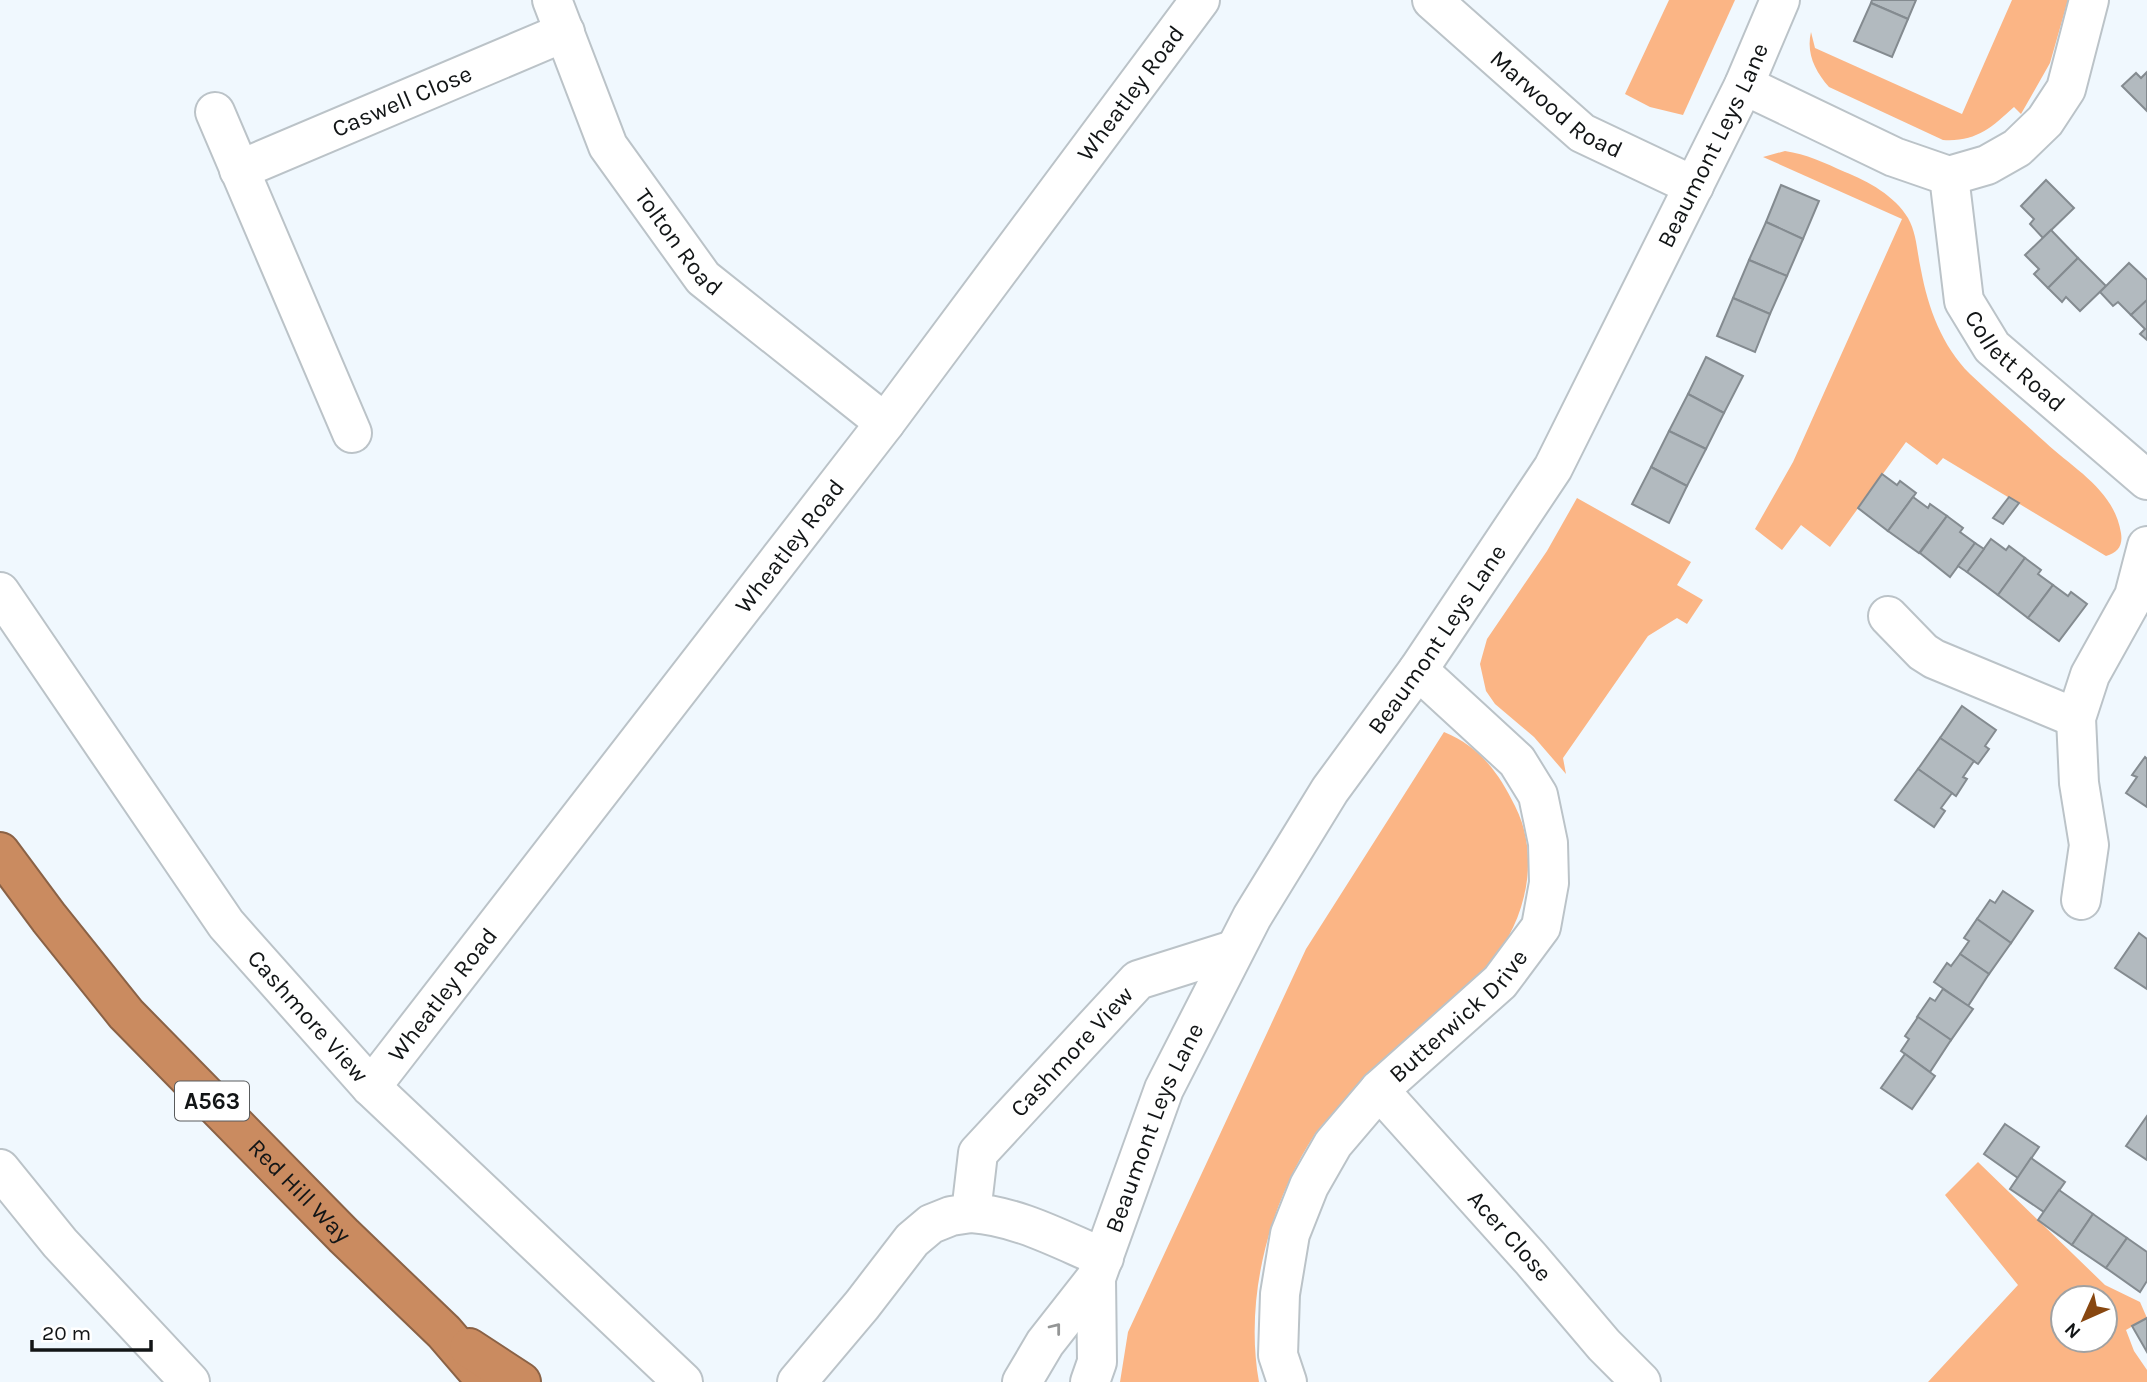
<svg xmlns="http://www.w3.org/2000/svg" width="2147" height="1382" font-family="Karla,sans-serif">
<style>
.green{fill:#fbb585;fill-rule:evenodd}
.building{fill:#b2babf;stroke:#848b90;stroke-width:2}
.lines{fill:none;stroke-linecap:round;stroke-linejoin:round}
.street-casing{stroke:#bbc3c8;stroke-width:42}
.secondary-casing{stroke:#bbc3c8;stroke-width:42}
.highway-casing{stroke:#8a6246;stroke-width:42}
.street{stroke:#fff;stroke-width:38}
.secondary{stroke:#fff;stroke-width:38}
.highway{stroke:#ca8b60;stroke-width:38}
.oneway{stroke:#949696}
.labels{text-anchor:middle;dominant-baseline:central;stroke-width:5;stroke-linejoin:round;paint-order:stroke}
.shield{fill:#fff;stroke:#595b5c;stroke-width:2}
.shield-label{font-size:23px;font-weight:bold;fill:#121516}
.street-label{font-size:24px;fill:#121516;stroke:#fff}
</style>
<rect width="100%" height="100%" fill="#f0f8fe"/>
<g class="green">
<polygon points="1669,0 1735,0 1683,115 1650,107 1625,94"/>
<path d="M2012 0H2068L2050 63 2021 114 2014 107C1991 128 1976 142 1943 140L1829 87C1815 71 1806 53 1811 32L1815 48 1962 114Z"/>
<path d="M1785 151C1806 154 1825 163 1845 172 1868 181 1895 196 1908 218 1917 234 1917 253 1921 270 1928 308 1942 346 1970 374 1994 397 2020 419 2045 442 2075 470 2114 490 2121 533 2123 546 2118 552 2106 556L1943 458 1937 465 1906 442 1830 547 1801 525 1782 550 1755 529 1793 462 1902 219 1763 157Z"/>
<polygon points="1577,498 1691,562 1677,585 1703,600 1687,624 1677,618 1648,636 1563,758 1566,774 1534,737 1495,704 1486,691 1480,664 1487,639 1547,551"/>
<path d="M1444 732C1479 746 1499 773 1515 806 1541 857 1526 921 1490 964 1478 979 1461 991 1446 1003 1409 1036 1372 1068 1339 1106 1332 1115 1322 1124 1315 1134 1269 1205 1244 1298 1259 1382H1120L1128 1332 1306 949Z"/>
<path d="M1978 1162 2105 1285 2140 1302 2147 1318 2126 1330 2134 1351 2147 1370V1382H1928L2018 1285 1945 1195ZM2063 1298H2105V1340H2063Z"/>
</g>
<g class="building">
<polygon points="1872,0 1916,0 1908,19 1871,3"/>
<polygon points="1871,3 1908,19 1892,57 1854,41"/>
<polygon points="2147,72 2147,111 2122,86 2136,73 2141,78"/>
<polygon points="2046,180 2074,208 2043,238 2030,224 2034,219 2021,206"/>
<polygon points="1781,185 1819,201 1803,239 1766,222"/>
<polygon points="1766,222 1803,239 1787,276 1749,260"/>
<polygon points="2051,230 2078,258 2048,288 2034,274 2039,269 2025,255"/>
<polygon points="2078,258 2106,286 2080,311 2066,297 2062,302 2048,288"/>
<polygon points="1749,260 1787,276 1770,314 1733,298"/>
<polygon points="2129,263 2147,280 2147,300 2131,315 2118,302 2113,306 2100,292"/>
<polygon points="1733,298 1770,314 1755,352 1717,336"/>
<polygon points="2147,300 2147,340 2140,334 2145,329 2131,315"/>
<polygon points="1706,357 1743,376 1724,413 1688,394"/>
<polygon points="1688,394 1724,413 1706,449 1669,431"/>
<polygon points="1669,431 1706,449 1687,486 1651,467"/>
<polygon points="1651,467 1687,486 1669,523 1632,504"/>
<polygon points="1882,474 1897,485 1900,481 1916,493 1888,531 1858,508"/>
<polygon points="1913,497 1928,508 1930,504 1947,516 1919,553 1888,531"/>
<polygon points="2009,497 2019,503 2003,524 1993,518"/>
<polygon points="1947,516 1963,528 1960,532 1975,543 1950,577 1920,553"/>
<polygon points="1991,539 2006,550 2009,546 2025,558 1998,595 1967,572"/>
<polygon points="1975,543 1984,549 1967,572 1958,566"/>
<polygon points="2025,558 2041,570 2038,574 2053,585 2028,618 1998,595"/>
<polygon points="2053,585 2068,596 2071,592 2087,604 2059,641 2028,618"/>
<polygon points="1962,706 1996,730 1985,746 1989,749 1978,764 1940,738"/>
<polygon points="1940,738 1974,761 1963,777 1967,779 1956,796 1918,769"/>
<polygon points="2145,757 2147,759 2147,807 2126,793 2137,777 2132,775"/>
<polygon points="1918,769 1952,793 1941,808 1945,811 1934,827 1895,800"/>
<polygon points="2003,891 2033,911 2011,943 1977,919 1990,900 1995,903"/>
<polygon points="1977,919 2011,943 1989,974 1960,954 1969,941 1964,938"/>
<polygon points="2139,933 2147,939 2147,989 2115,968"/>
<polygon points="1960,954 1989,974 1968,1006 1934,982 1947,963 1951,966"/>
<polygon points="1943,989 1973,1009 1951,1040 1917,1017 1930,998 1935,1001"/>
<polygon points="1918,1017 1951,1040 1930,1072 1901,1051 1909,1039 1905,1036"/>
<polygon points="1905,1054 1935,1076 1912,1109 1881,1088"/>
<polygon points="2147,1116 2147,1160 2126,1146"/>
<polygon points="2005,1124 2039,1147 2018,1178 1984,1154"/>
<polygon points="2031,1158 2065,1182 2044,1212 2010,1189"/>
<polygon points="2059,1190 2093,1214 2072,1245 2038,1220"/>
<polygon points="2093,1214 2127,1238 2106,1268 2072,1245"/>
<polygon points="2127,1238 2147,1252 2147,1281 2140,1292 2106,1268"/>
<polygon points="2147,1318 2147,1352 2132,1326"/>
</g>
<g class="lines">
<g class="street-casing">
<g id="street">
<path id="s1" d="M552 0 608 146 703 278 885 423"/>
<path id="s2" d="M1432 0 1582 133 1694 186"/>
<path id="s3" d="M1744 85 1894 157 1949 176 1964 301 1992 347 2147 480"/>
<polyline points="215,112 352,433"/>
<path id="s4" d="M239 170 565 32"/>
<polyline points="1949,176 1987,165 2017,148 2045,121 2066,89 2089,0"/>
<path id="s5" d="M0 592 226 924 371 1087 683 1382"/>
<polyline points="1888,616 1923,652 1934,659 2076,718"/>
<polyline points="2081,900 2089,845 2079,783 2076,718 2090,675 2134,596 2147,546"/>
<path id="s6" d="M371 1087 885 423 1200 0"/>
<path id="s7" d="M1379 1090 1531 1259 1604 1345 1641 1382"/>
<polyline points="0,1169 60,1243 190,1382"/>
<path d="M971 1213C1018 1216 1061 1240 1104 1258"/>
<path id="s8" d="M797 1382 862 1305 912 1240 931 1224 951 1216 971 1213 978 1153 1138 980 1233 950"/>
<path id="s9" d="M1287 1382 1278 1355 1280 1294 1290 1234 1309 1186 1333 1144 1379 1090 1500 982 1541 927 1549 883 1548 843 1538 795 1517 761 1418 670"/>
</g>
</g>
<g class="secondary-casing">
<g id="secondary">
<path id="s10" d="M1022 1382 1045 1343 1096 1278 1164 1089 1252 917 1330 790 1418 670 1553 468 1744 85 1780 0"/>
<polyline points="1090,1382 1097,1362 1096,1278"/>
</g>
</g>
<g class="highway-casing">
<g id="highway">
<path id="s11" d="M0 852 49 918 126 1014 344 1236 444 1332 487 1382"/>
<polyline points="469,1348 521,1382"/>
</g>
</g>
<use href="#street" class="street"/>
<use href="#secondary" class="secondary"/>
<use href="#highway" class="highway"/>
</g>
<defs><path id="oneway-chevron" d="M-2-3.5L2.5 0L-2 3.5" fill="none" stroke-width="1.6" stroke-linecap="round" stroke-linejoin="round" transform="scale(1.75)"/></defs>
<use class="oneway" href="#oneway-chevron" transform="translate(1056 1328) rotate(-52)"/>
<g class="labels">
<rect class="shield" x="175" y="1081.5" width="74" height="39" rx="5"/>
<g class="shield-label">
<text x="212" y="1101">A563</text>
</g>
<g class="street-label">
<text stroke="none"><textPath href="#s6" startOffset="1251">Wheatley Road</textPath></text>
<text stroke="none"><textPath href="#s4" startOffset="177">Caswell Close</textPath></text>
<text stroke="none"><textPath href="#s2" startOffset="163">Marwood Road</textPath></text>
<text stroke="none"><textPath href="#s10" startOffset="1423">Beaumont Leys Lane</textPath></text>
<text stroke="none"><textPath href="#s1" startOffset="276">Tolton Road</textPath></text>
<text stroke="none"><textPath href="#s3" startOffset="430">Collett Road</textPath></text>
<text stroke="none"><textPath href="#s6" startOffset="684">Wheatley Road</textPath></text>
<text stroke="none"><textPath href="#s10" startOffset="856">Beaumont Leys Lane</textPath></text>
<text stroke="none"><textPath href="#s6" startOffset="117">Wheatley Road</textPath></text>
<text stroke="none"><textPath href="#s9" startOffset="430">Butterwick Drive</textPath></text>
<text stroke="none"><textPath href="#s5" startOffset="525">Cashmore View</textPath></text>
<text stroke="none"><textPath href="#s8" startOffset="448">Cashmore View</textPath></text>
<text stroke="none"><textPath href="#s10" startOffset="289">Beaumont Leys Lane</textPath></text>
<text stroke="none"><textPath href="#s11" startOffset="453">Red Hill Way</textPath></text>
<text stroke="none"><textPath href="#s7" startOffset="196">Acer Close</textPath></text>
</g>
</g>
<g transform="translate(2084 1319) rotate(225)"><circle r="33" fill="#ffffff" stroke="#a0a1a2" stroke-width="2"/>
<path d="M0-5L12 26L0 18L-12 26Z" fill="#884710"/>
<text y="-10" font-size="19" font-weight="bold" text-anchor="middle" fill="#121516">N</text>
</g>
<path d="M32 1340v10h119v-10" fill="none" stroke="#121516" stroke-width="3.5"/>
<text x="42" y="1340" font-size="21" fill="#121516" stroke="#ffffff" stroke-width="5" paint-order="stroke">20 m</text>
</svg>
